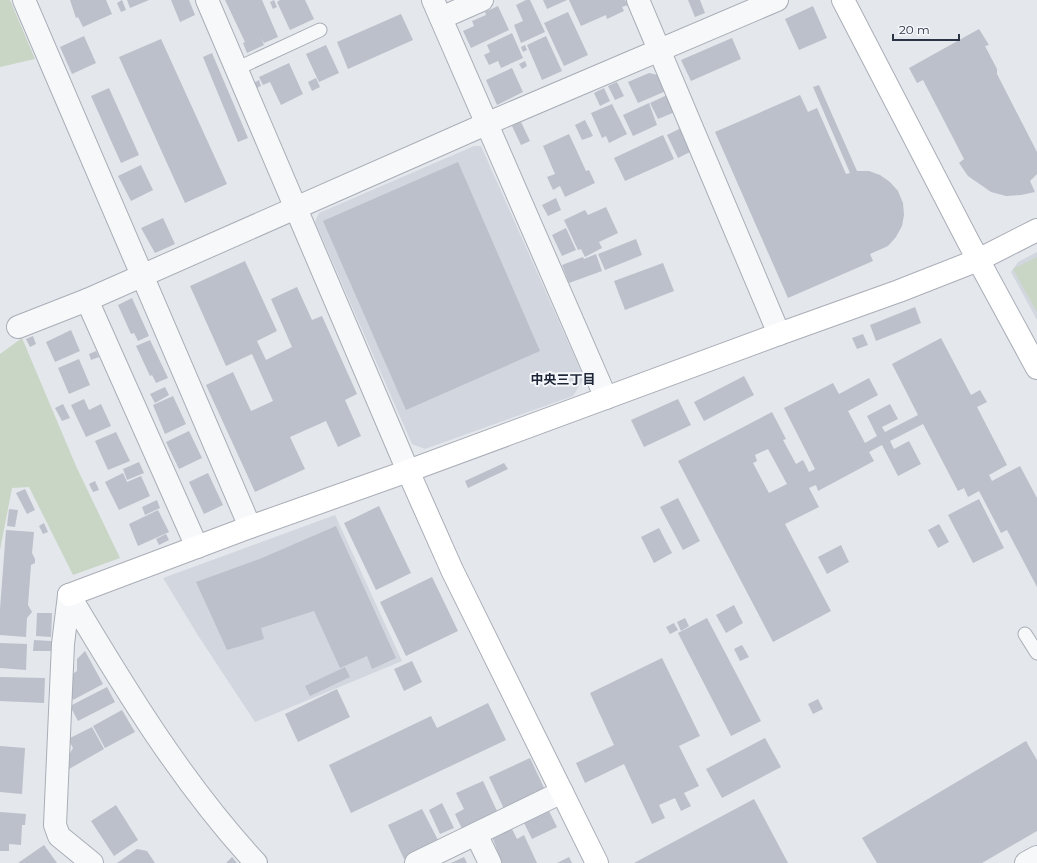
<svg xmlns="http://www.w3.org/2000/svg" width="1037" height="863" font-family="Montserrat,'Noto Sans JP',sans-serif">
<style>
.built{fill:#d2d6de}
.green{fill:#c9d6c5}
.building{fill:#bbc0ca;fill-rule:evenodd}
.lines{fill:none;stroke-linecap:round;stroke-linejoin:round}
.lane-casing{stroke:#a9aeb7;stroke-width:15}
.street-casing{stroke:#a9aeb7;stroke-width:24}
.secondary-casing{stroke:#a9aeb7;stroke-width:24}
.lane{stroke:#f7f8fa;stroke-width:13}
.street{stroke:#f7f8fa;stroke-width:22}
.secondary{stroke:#fff;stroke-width:22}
.labels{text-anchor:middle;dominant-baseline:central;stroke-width:4;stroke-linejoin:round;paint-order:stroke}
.neighbourhood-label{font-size:13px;font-weight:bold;fill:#1d2536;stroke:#f4f6f9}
</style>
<rect width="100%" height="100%" fill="#e4e7ec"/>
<g class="built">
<polygon points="474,146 481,146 584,378 573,396 425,449 412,444 315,222 319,213"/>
<polygon points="1037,252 1037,320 1011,272 1018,262"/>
<polygon points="335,515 402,661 255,722 199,637 163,578"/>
</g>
<g class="green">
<polygon points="0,0 10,0 35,59 0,67"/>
<polygon points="1037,257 1037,312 1013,269"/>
<polygon points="22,338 76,466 120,558 73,575 29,487 12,488 0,550 0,354"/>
</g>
<g class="building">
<polygon points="70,0 106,0 112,14 83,27 78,17 76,18"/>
<polygon points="122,0 126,10 121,12 117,3"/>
<polygon points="127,0 149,0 130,8"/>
<polygon points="171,0 189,0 195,15 180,22"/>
<polygon points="225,0 262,0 278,37 264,43 261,38 264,45 247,53 243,43 245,42"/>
<polygon points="274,0 277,7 273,9 270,2"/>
<polygon points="280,0 305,0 314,19 290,30 277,2"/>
<polygon points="526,0 530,0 545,32 521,43 514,25 523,21 516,5"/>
<polygon points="543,0 567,0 547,9"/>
<polygon points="569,0 625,0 628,5 622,7 624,11 607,19 606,15 581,26"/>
<polygon points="688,0 700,0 705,13 695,17"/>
<polygon points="498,6 509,30 471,48 463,31 474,26 472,21 486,15 485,12"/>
<polygon points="813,6 827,38 799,50 785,19"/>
<polygon points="568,12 588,55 564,66 544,23"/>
<polygon points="401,14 413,40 348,69 337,42"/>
<polygon points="979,29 989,45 985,46 997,69 997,74 1037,152 1037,174 1030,181 1035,192 1021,195 1006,196 991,192 968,176 959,163 964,159 923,80 917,83 909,68"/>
<polygon points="512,33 523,58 501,68 498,61 489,65 484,55 490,52 487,45"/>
<polygon points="84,36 96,63 72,74 60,47"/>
<polygon points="546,36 562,71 542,80 527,45"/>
<polygon points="732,38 741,59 691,81 681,60"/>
<polygon points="161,39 227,184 185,203 119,57"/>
<polygon points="326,45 339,73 319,82 306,54"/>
<polygon points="525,45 527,50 523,52 521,47"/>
<polygon points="212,53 248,138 238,142 203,57"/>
<polygon points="525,61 527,66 522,69 519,64"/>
<polygon points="289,63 303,94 281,105 270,82 263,85 259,77"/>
<polygon points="512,68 523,92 497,105 486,80"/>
<polygon points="649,73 658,75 666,91 638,103 628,82"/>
<polygon points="316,78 320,87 312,91 308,82"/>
<polygon points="259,80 261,86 257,88 254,83"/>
<polygon points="617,82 624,96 615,100 608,86"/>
<polygon points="819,85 857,171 869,171 880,175 890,182 898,191 903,203 904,215 902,226 896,237 888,246 870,254 873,261 788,298 715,132 800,95 808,112 817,108 846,174 850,173 813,87"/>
<polygon points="109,88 139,155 121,163 91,96"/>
<polygon points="604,88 610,101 600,106 594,93"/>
<polygon points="667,95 675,112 658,119 650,103"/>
<polygon points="649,103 657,125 633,136 623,115"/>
<polygon points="612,104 627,134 609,143 606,136 602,138 591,113"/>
<polygon points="585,120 593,136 582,140 575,125"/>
<polygon points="521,122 530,141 521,145 512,126"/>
<polygon points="681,128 692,151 678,158 667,135"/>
<polygon points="569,134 586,171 589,170 595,183 565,197 560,186 553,190 547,177 555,174 543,146"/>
<polygon points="663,135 674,159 625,181 614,158"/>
<polygon points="458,162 540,351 406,410 323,221"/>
<polygon points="141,165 153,190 131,201 118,176"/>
<polygon points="556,198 561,210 548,216 542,205"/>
<polygon points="606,207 618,233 599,242 602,248 585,257 581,249 578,250 564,220 585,210 588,215"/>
<polygon points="163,218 175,244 155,253 141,228"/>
<polygon points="566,228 576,250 562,256 552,235"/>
<polygon points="636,239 642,255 605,270 598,254"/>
<polygon points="596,254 602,271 569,283 562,265 583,257 584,259"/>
<polygon points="245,261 277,331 257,341 266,360 292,347 271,299 297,287 312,320 322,316 357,394 345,400 361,436 338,447 326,421 290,437 305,469 255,492 206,385 233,372 251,411 273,401 252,354 226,366 190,286"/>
<polygon points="663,263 674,291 625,310 614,281"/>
<polygon points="132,298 149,336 138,341 134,333 131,334 118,305"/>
<polygon points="915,307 921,323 876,341 870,325"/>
<polygon points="71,330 80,351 55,362 46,342"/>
<polygon points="863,334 868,345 857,349 852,338"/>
<polygon points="33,336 36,344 30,347 26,339"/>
<path d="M941 338 971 395 980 390 987 402 977 407 1007 465 989 475 992 481 1020 466 1037 498V587L1007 530 1001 533 979 491 968 497 964 488 958 491 923 424 890 441 894 449 909 441 921 464 898 476 882 445 869 452 874 461 818 491 816 485 809 488 819 507 785 524 831 611 773 642 678 461 772 412 786 439 783 440 796 464 803 460 809 472 815 469 784 408 833 383 839 394 869 378 878 395 848 411 865 443 877 436 867 416 890 404 898 419 882 427 885 432 918 415 892 364ZM768 449 787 484 769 493 753 463 757 461 755 455Z"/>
<polygon points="150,340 168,378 156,383 152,375 150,376 136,346"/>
<polygon points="96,351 99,357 91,360 89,354"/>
<polygon points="79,359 90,385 69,394 58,368"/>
<polygon points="744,376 754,395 704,421 694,402"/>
<polygon points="165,387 169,395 155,403 150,394"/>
<polygon points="173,396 186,424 165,434 153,405"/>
<polygon points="84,399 89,410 101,404 111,426 86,437 71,405"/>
<polygon points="678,399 691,425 644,447 631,420"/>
<polygon points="63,404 70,418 62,421 55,408"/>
<polygon points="189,431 202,458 179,469 166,442"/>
<polygon points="116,432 130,461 108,470 95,441"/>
<polygon points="139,462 144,473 127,480 123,469"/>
<polygon points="504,463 508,469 468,488 465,481"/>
<polygon points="123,473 127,482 141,476 150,496 119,510 105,482"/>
<polygon points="208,473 223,505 204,514 189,482"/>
<polygon points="95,481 99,490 93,492 89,484"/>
<polygon points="25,489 35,510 27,514 16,493"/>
<polygon points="678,498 700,541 683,550 660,507"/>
<polygon points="979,499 1004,548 973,563 948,515"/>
<polygon points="157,500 160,508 145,515 142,507"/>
<polygon points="379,506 411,573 376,590 344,523"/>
<polygon points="9,509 18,510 15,527 7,526"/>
<polygon points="158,510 169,532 138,546 129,524"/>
<polygon points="44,523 48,532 43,534 39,526"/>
<polygon points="939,524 949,542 938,548 928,530"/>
<polygon points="336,526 396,658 372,669 367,656 340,668 314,611 261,628 264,639 227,650 196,582 262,558"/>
<polygon points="659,528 672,553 654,563 641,537"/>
<polygon points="6,530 34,532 32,553 35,559 35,563 31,565 28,605 32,612 27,618 26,637 0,635 0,609"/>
<polygon points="166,534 169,540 159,545 156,539"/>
<polygon points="841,545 849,562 827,574 818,557"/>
<polygon points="432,577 458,631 406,656 380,602"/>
<polygon points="734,605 743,623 726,633 716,615"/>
<polygon points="37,613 52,613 51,637 36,636"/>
<polygon points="685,618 689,626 681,631 677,622"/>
<polygon points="707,618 761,721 731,736 678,633"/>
<polygon points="674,623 678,630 670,634 666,627"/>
<polygon points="34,640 51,641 51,651 33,651"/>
<polygon points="0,643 27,644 26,670 0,668"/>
<polygon points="742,645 749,657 740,661 734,649"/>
<polygon points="85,651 103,684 73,700 69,691 71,675 77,671 77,659"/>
<polygon points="662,658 700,736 679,746 699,786 684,793 691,806 681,811 675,798 659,805 665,818 652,824 624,764 585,783 576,763 614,745 590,693"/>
<polygon points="412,661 422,682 404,691 394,669"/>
<polygon points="345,667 350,677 310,696 305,686"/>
<polygon points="0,677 45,678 44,703 0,701"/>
<polygon points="107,687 115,702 78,721 70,706"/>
<polygon points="337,689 350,717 298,742 285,714"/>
<polygon points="818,699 823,709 813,714 808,704"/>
<polygon points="488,703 506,740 351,813 329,765 431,716 437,728"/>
<polygon points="122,710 135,732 105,748 93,726"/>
<polygon points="92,727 104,749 69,769 68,757 73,748 68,739"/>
<polygon points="765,738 781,767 722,798 706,769"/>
<polygon points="1026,741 1037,760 1037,831 982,863 877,863 862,838"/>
<polygon points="0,746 25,748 22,794 0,792"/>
<polygon points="530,758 545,790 504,809 489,777"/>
<polygon points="483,781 497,811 463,831 455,814 464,809 456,793"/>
<polygon points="754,799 788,863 634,863"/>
<polygon points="442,803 454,828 440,834 429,810"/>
<polygon points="116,805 138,840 114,856 91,821"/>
<polygon points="422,809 439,842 404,859 388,825"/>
<polygon points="549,811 557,827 532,839 524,823"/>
<polygon points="0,812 26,814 25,825 22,825 21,845 9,844 9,851 0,851"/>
<polygon points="512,829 517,839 524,835 537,863 502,863 493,839"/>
<polygon points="44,845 57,863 18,863"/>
<polygon points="137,849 147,851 155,863 117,863"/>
<polygon points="232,857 237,863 226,863"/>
<polygon points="464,857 467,863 451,863"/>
<polygon points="569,857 572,863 557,863"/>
</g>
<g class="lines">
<g class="lane-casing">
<g id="lane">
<polyline points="236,69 320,30"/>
<polyline points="1025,634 1037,653"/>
</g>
</g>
<g class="street-casing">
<g id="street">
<polyline points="24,0 250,527"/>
<polyline points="207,0 408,471"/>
<polyline points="433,0 606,398"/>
<polyline points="638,0 779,334"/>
<polyline points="441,18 482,0"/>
<polyline points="87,300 197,547"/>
<polyline points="18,327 87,300 486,124 777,0"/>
<path d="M69 595C125 689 182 783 256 863"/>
<polyline points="69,595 63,644 55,825 59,836 92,863"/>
<polyline points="476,834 490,863"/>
<polyline points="416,863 562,792"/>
<polyline points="1026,863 1037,857"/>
</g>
</g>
<g class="secondary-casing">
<g id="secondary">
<polyline points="843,0 968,241 1037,368"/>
<polyline points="408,471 452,570 597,863"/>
<polyline points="69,595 250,527 408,471 779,334 899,291 978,260 1037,230"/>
</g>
</g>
<use href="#lane" class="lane"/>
<use href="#street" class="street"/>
<use href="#secondary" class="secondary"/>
</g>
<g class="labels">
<g class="neighbourhood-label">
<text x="563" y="379">中央三丁目</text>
</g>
</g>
<path d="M893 34v6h66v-6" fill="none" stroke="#2b3445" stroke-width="2"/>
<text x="899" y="34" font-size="12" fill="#2b3445" stroke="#f4f6f9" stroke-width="3" paint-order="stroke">20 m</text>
</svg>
